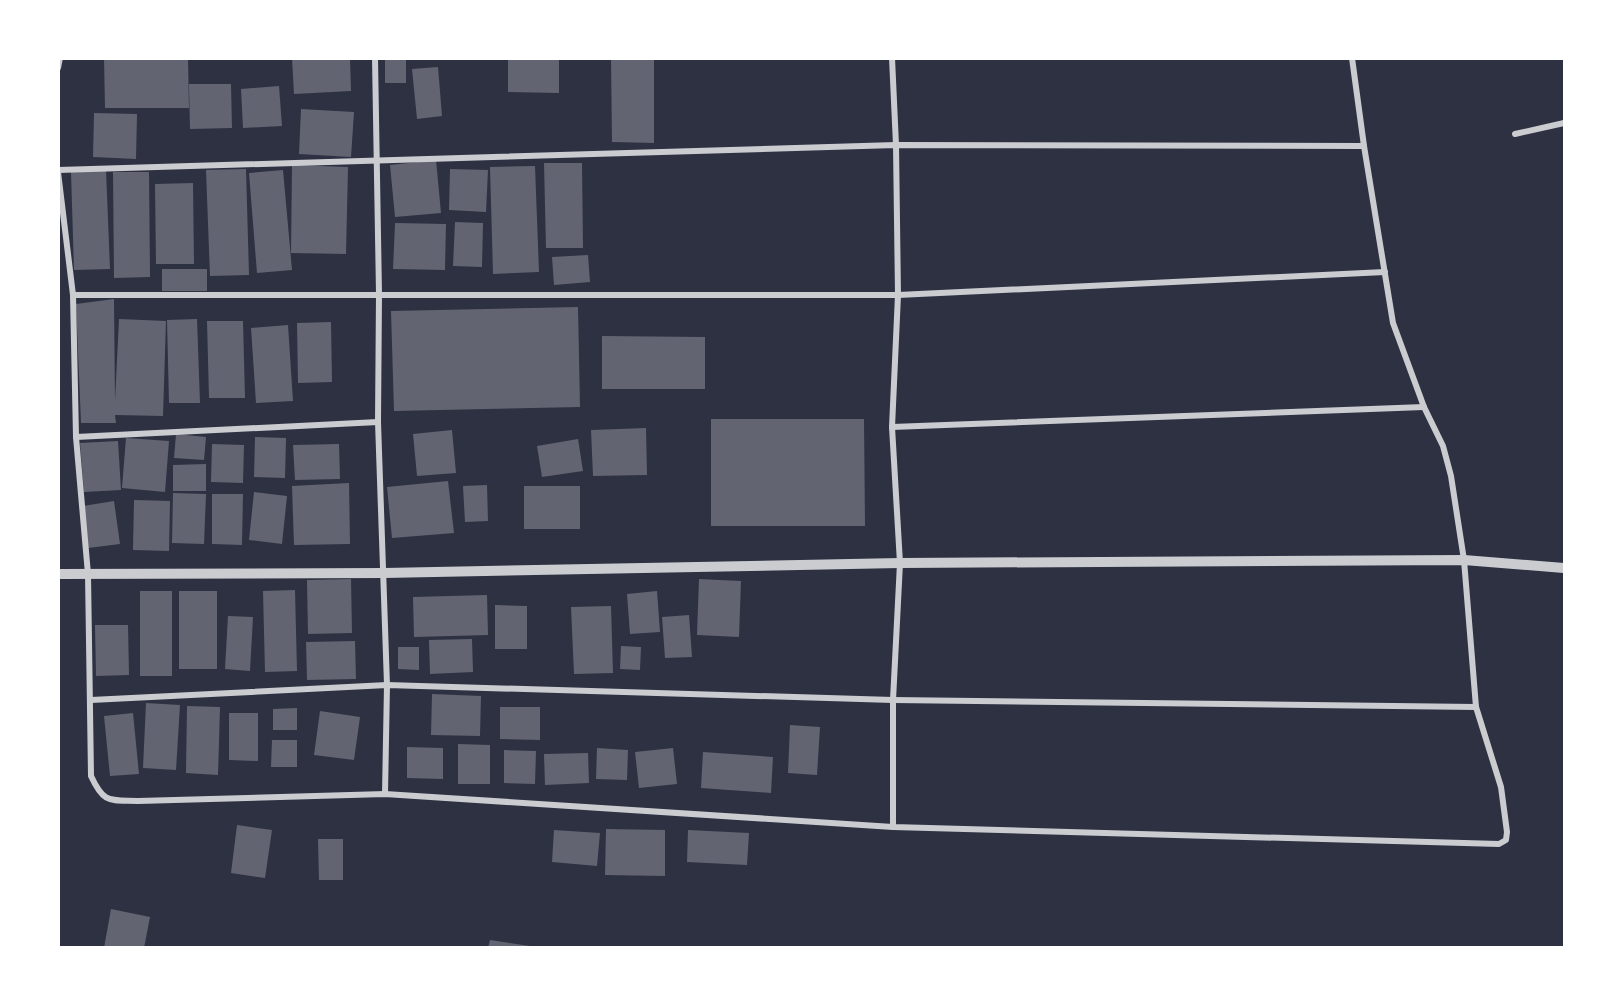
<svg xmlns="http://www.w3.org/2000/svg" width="1623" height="1006" font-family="'Public Sans',sans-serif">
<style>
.building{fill:#626471}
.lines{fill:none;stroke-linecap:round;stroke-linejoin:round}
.minor{stroke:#caccd0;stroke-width:6}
.tertiary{stroke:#caccd0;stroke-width:10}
</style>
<rect width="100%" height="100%" fill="#2d3142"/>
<g class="building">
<polygon points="104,58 188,58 189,108 105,108"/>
<polygon points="292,58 350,58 351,91 294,94"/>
<polygon points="508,58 559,58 559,93 508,92"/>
<polygon points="611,58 654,58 654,143 612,142"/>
<rect x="385" y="60" width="21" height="23"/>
<polygon points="438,67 442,116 417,119 412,69"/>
<polygon points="189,84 231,84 232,128 190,129"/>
<polygon points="279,86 282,126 243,128 241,89"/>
<polygon points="301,109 354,112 351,157 299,154"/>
<polygon points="94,113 137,114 136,159 93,157"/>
<polygon points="436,160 441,213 395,217 390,165"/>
<polygon points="544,163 582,163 583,248 546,248"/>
<polygon points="292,165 348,167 346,254 291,253"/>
<polygon points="535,166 539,272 493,274 490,167"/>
<polygon points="246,169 249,275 210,276 206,170"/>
<polygon points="450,169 488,170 486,212 449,210"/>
<polygon points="106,170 110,269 74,270 71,172"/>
<polygon points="283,170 292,270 257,273 249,173"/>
<polygon points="113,172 149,172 150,277 114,278"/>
<polygon points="193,183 194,264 156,264 155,184"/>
<polygon points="455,222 483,223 482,267 453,266"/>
<polygon points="395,223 446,224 445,270 393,269"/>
<polygon points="588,255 590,282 554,285 552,257"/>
<rect x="162" y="269" width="45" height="22"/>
<polygon points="114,299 115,401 119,319 166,321 163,416 115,415 116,423 81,423 76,304"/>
<polygon points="578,307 580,407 394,411 391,311"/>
<polygon points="197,319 200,403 169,403 167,320"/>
<polygon points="207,321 243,321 245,398 209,398"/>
<polygon points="331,322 332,382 298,383 297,323"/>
<polygon points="288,325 293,401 256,403 251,328"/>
<polygon points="602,336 705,337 705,389 602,389"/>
<polygon points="711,419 864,419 865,526 711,526"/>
<polygon points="646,428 647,475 593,476 591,430"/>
<polygon points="452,430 456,473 417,476 413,434"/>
<polygon points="176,434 206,437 204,460 174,458"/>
<polygon points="255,437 286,438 285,478 254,477"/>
<polygon points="126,438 169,441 165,492 122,488"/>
<polygon points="578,439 583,471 542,477 537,446"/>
<polygon points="118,441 121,490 84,492 80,443"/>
<polygon points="212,444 244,445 243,483 211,482"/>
<polygon points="339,444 340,479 295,480 293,445"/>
<polygon points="206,464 206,491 173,491 173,465"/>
<polygon points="448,481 454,533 392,538 387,487"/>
<polygon points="349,483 350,544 294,545 292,486"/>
<polygon points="487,485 488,521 465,522 463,486"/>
<rect x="524" y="486" width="56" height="43"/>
<polygon points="254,492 287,496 282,544 249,540"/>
<polygon points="173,493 206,494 204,544 172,543"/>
<polygon points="212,494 243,494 242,545 212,544"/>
<polygon points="134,500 170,501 169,551 133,550"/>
<polygon points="114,501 120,544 88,548 83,506"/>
<polygon points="351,579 352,633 308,634 307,580"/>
<polygon points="699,579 741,581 739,637 697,635"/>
<polygon points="295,590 297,671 265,672 263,591"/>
<rect x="140" y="591" width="32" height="85"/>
<rect x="179" y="591" width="38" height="78"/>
<polygon points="657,591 660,632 630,634 627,594"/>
<polygon points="487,595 488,635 414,637 413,597"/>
<polygon points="495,605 527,606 527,649 495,649"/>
<polygon points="611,606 613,673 574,674 571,607"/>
<polygon points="689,615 692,657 665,658 662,617"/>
<polygon points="228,616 253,617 250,671 225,669"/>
<polygon points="95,625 128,625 129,675 96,676"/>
<polygon points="472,639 473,672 430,674 429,640"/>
<polygon points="355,641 356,679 307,680 306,642"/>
<polygon points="621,646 641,647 640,670 620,669"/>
<polygon points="398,647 419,647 419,670 398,669"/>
<polygon points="432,694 481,696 480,736 431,735"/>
<polygon points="146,703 180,705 176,770 143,768"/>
<polygon points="187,706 220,707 218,775 186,773"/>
<polygon points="500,707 540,707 540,740 500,739"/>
<polygon points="297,708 297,730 273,730 273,709"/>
<polygon points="320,711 360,717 354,760 314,755"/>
<polygon points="133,713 139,774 110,776 104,716"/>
<polygon points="229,713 258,713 258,761 229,760"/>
<polygon points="790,725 820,727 817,775 788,773"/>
<polygon points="272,740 297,740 297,767 271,767"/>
<polygon points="458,744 490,745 490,784 458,784"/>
<polygon points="407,747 443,748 443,779 407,778"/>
<polygon points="597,748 628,750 627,780 596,779"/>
<polygon points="673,748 677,784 639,788 635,752"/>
<polygon points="504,750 536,751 535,784 504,783"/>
<polygon points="703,752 773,757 771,793 701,788"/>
<polygon points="588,753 589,783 545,785 544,754"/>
<polygon points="237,825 272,830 265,878 231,873"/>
<polygon points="606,829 665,830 665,876 605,875"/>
<polygon points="554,830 600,833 597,866 552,862"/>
<polygon points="688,830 749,833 747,865 687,862"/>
<polygon points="318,839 343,839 343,880 319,880"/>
<polygon points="111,909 150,917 144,948 104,948"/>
<polygon points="490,940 530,946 530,948 488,948"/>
</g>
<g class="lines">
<g class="minor">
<polyline points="375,58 379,294 378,422 387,685 385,794"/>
<polyline points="892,58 896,145 898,295 892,427 900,563 893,700 893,827"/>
<polyline points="58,68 60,58"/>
<polyline points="1515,134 1564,123"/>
<polyline points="58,170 896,145 1364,146"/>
<path d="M58 172 73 295 76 437 88 574 91 776C104 804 109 800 138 801L385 794 893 827 1499 844 1506 840 1507 832 1501 787 1476 707 1464 560 1451 476 1443 446 1424 407 1393 323 1364 146 1352 58"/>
<polyline points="73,295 898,295 1385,272"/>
<polyline points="892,427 1424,407"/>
<polyline points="76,437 378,422"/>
<polyline points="91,700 387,685 893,700 1476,707"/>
</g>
<polyline class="tertiary" points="58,574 384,573 900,563 1464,560 1564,568"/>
</g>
<rect width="1623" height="1006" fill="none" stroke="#ffffff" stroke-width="120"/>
</svg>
